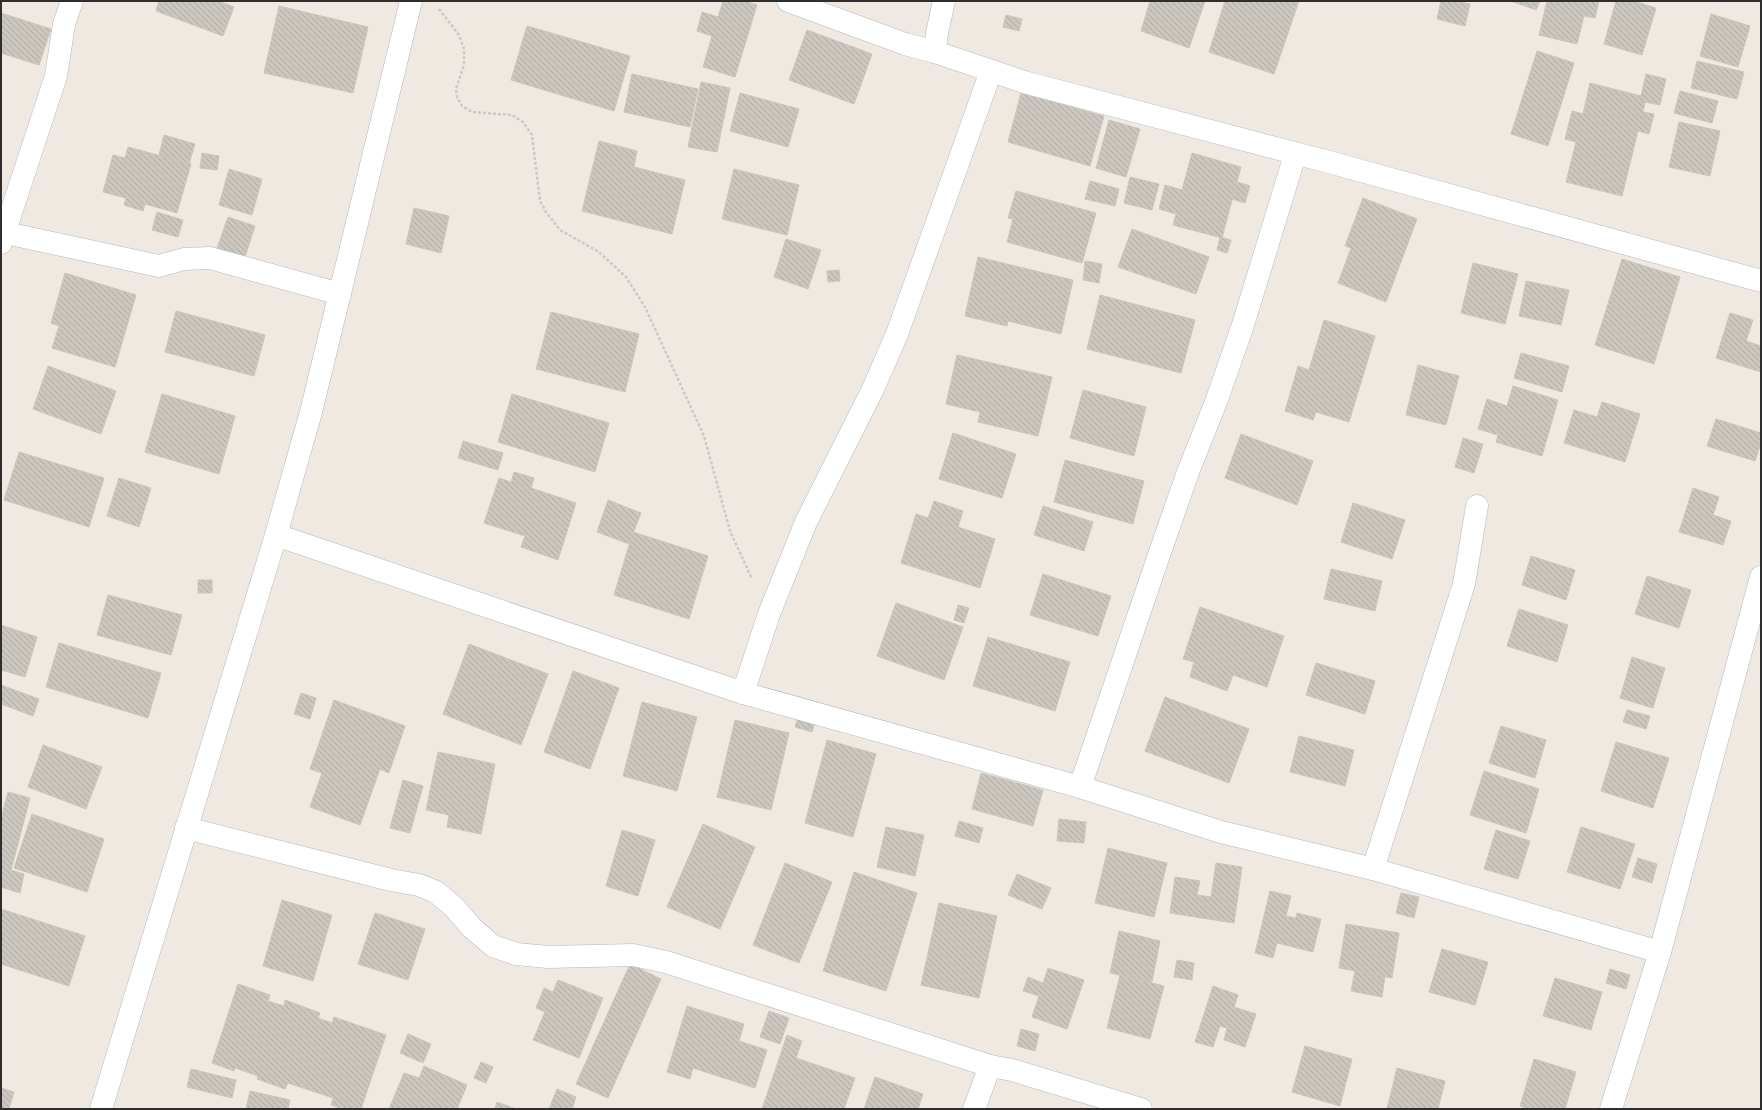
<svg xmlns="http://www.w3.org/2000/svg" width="1762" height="1110" font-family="Signika,sans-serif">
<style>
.building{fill:url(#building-back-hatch);stroke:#cbc5ba}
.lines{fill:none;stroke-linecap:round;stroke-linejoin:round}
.minor-casing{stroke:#b4b7c1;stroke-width:23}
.path{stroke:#c9c9c9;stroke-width:2.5;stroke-dasharray:3 2;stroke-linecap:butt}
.minor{stroke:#fff;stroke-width:22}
</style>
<defs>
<pattern id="building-back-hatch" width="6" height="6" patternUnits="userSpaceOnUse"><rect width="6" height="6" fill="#cbc7bf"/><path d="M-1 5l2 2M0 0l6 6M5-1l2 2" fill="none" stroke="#afaba4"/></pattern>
</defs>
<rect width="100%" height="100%" fill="#efe9e1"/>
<g class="building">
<polygon points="159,1 218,1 234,7 223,36 156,11"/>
<polygon points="723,1 745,1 757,5 735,77 703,67 712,36 697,31 702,12 718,17"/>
<polygon points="1150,1 1205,1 1189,48 1141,31"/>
<polygon points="1225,1 1299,1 1274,74 1209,52"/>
<polygon points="1441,1 1457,1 1470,4 1465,26 1437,19"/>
<polygon points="1511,1 1540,1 1536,10"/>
<polygon points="1547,1 1599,1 1595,18 1584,16 1577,44 1539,35"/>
<polygon points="1616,1 1634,1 1656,8 1642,55 1604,44"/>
<polygon points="279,6 368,27 353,93 264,73"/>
<polygon points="1,13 51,29 39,65 1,53"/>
<polygon points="1711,14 1750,26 1738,67 1700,56"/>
<polygon points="1006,15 1022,19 1019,31 1003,27"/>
<polygon points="527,26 630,56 614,111 511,80"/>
<polygon points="807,30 872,54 854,104 789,80"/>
<polygon points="1537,51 1574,63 1548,146 1511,134"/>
<polygon points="1697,61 1744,72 1737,99 1691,88"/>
<polygon points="632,74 698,89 690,127 624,112"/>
<polygon points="1646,74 1666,79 1660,105 1645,102 1643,112 1654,114 1649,134 1638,131 1622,196 1566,182 1576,142 1565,139 1572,111 1583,114 1590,83 1641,96"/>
<polygon points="701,82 730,88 717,152 688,147"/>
<polygon points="1680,91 1718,101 1712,123 1674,113"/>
<polygon points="740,93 799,109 788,147 730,131"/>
<polygon points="1021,93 1104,116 1090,166 1008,142"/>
<polygon points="1109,120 1140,129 1126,177 1096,168"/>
<polygon points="1679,122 1720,131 1710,176 1669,167"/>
<polygon points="164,135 195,144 189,164 159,155"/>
<polygon points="599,141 637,151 634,167 685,180 672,234 582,211"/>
<polygon points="128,147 191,164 177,213 145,204 143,211 124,205 126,198 103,192 113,155 125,158"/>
<polygon points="202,153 219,156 217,170 200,168"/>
<polygon points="1192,153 1241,167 1222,238 1173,225 1176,214 1159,209 1165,185 1182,190"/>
<polygon points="229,169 262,179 252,215 219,205"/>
<polygon points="734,169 799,185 787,235 722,219"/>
<polygon points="1130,177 1159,184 1152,210 1124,203"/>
<polygon points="1090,181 1119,189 1115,206 1085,199"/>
<polygon points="1237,182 1250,186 1245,203 1232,199"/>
<polygon points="1016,191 1096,213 1082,263 1007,242 1013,219 1008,218"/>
<polygon points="1363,198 1417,219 1386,302 1338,283 1351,248 1345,246"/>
<polygon points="414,208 449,216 441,253 406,244"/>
<polygon points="157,212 183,220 178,237 152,230"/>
<polygon points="228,217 255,226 244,260 216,251"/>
<polygon points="1132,229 1209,257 1196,294 1118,267"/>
<polygon points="1220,237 1231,240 1227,253 1217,250"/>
<polygon points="786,239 821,250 808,289 774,277"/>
<polygon points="978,257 1073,280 1061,334 1008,321 1007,326 965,316"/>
<polygon points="1622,259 1680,277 1654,364 1595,345"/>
<polygon points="1085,261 1102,264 1099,283 1083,280"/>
<polygon points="1473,263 1518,274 1505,324 1461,313"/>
<polygon points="839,270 840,281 828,282 827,271"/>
<polygon points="65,273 136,295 115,367 52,348 59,326 51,323"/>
<polygon points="1526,281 1569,290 1561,325 1519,316"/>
<polygon points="1100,295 1195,320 1181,373 1087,349"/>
<polygon points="176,311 265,335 254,376 165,352"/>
<polygon points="551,312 639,334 625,392 536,369"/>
<polygon points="1730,313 1753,320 1746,341 1761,346 1761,372 1716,358"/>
<polygon points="1324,320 1375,336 1349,422 1316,412 1313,420 1285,411 1298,366 1309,370"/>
<polygon points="1521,353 1569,366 1562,392 1514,378"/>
<polygon points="957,355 1052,377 1038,436 978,422 980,412 946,404"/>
<polygon points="1418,365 1459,376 1446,425 1406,415"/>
<polygon points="48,366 116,391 101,434 33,409"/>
<polygon points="1513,386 1558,400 1542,456 1496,442 1498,435 1478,429 1487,399 1507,406"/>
<polygon points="1083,390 1146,407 1134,456 1070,438"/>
<polygon points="162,394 235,416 219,474 145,452"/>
<polygon points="512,394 609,423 595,472 498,442"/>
<polygon points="1602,402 1640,414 1625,462 1564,443 1574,410 1597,417"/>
<polygon points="1716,419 1761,433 1761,443 1755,461 1707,446"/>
<polygon points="953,433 1016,454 1002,498 939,479"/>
<polygon points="1241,434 1313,461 1297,505 1225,478"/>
<polygon points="1463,438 1483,444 1474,473 1455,467"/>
<polygon points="463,441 503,453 498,470 458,458"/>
<polygon points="19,452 104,478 89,527 4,500"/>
<polygon points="1065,460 1144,481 1133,524 1054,502"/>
<polygon points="514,472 534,478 531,488 576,503 558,560 521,547 525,536 484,523 499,478 511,482"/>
<polygon points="119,478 151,488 139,527 107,516"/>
<polygon points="1693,488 1719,497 1713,515 1731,521 1723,545 1679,532"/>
<polygon points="608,500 641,513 629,544 597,532"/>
<polygon points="934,501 963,511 958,527 995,539 980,588 901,563 916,514 928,518"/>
<polygon points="1353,503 1405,520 1392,559 1341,542"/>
<polygon points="1043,506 1093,522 1084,551 1034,535"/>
<polygon points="633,532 708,556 689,619 614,595"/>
<polygon points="1531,556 1575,570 1566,600 1522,585"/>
<polygon points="1331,569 1382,581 1375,611 1324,599"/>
<polygon points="1043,574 1111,596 1098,636 1030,615"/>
<polygon points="1647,576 1691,590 1679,628 1635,614"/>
<rect x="198" y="580" width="14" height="13"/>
<polygon points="108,595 182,615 171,655 97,635"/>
<polygon points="896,603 963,627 944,680 877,656"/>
<polygon points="958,605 969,608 964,623 954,620"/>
<polygon points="1200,607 1284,636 1267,687 1233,675 1227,691 1190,677 1194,662 1183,659"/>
<polygon points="1519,609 1568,625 1557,662 1507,646"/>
<polygon points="1,625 37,637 25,677 1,670"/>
<polygon points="988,637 1070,662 1055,711 973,686"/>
<polygon points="59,643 161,673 148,718 46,687"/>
<polygon points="469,644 548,674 521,745 443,714"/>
<polygon points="1632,657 1665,668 1653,708 1620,698"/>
<polygon points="1316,663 1375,681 1365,714 1306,695"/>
<polygon points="573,671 619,688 590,769 544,752"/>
<polygon points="1,685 39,699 33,716 1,704"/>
<polygon points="301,693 316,698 310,719 294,714"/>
<polygon points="1165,697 1249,729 1229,783 1145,751"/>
<polygon points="334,700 405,726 389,773 380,769 360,825 310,807 322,773 310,769"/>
<polygon points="642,702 697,717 677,791 623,776"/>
<polygon points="1627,710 1650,716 1646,729 1623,722"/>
<polygon points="800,711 817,715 812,732 795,727"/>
<polygon points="735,720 789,733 771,810 717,797"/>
<polygon points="1501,726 1546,740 1535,778 1489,763"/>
<polygon points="1299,736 1354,750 1345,786 1290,772"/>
<polygon points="827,740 876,754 853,837 805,823"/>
<polygon points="1616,742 1669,758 1653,808 1601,791"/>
<polygon points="43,745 102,767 86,809 28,787"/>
<polygon points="438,752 495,764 481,834 447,827 449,815 426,810"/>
<polygon points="1484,771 1539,789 1526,833 1470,815"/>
<polygon points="981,773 1043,790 1033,826 972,809"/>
<polygon points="403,780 423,786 410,833 390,828"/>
<polygon points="8,792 30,798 11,870 24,874 20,893 1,887 1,818"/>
<polygon points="32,814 104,839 87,892 14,868"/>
<polygon points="1059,819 1086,822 1084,843 1057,841"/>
<polygon points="959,821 983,828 979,843 955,836"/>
<polygon points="703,824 755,847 720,929 667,907"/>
<polygon points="886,827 924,835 915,876 877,867"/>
<polygon points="1581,827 1635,844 1620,889 1567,872"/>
<polygon points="622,830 655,840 638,896 606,886"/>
<polygon points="1496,830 1530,841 1518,879 1484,869"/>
<polygon points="1108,848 1167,863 1154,917 1095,903"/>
<polygon points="1638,858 1657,864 1652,883 1632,877"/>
<polygon points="785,863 832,882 799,963 753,945"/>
<polygon points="1216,863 1242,867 1234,923 1170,913 1175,877 1200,881 1197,895 1211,897"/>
<polygon points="854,872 917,893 886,991 823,971"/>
<polygon points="1017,874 1051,888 1042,909 1008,895"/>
<polygon points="1270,891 1291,896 1286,916 1296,918 1297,913 1321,919 1313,952 1277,943 1273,958 1255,953"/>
<polygon points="1401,893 1419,897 1414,918 1396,913"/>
<polygon points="282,900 332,915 313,981 263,966"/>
<polygon points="939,903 997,916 979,998 921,985"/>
<polygon points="1,909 85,936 69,986 1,964"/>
<polygon points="375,913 425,929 408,980 358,964"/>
<polygon points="1346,924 1399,933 1392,978 1339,968"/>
<polygon points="1119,931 1160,941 1152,982 1110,973"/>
<polygon points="1442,949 1488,962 1475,1005 1429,992"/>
<polygon points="1177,960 1194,963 1192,980 1174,977"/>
<polygon points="630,964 661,979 608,1098 576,1084"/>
<polygon points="1048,968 1084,980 1067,1029 1032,1017 1039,996 1023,991 1028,977 1043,983"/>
<polygon points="1610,969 1630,975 1626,989 1606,983"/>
<polygon points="1355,971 1385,976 1382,997 1351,991"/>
<polygon points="1120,975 1164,986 1150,1039 1107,1028"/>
<polygon points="1555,978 1602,992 1591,1030 1543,1016"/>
<polygon points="558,980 603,998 579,1058 533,1040 545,1012 536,1008 544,988 553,992"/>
<polygon points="238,984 270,995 268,1001 284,1006 285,1000 320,1013 318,1018 332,1023 334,1017 386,1035 361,1109 343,1109 331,1105 333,1098 288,1083 285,1089 257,1079 258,1076 235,1068 234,1071 212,1063"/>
<polygon points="1213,986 1238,995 1234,1007 1256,1014 1245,1047 1224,1040 1227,1028 1220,1026 1213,1047 1195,1042"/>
<polygon points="687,1006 744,1024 739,1041 767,1050 755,1088 693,1068 690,1079 667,1072"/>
<polygon points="769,1011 789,1018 780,1044 760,1037"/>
<polygon points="1021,1029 1039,1034 1035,1051 1017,1046"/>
<polygon points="408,1034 431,1044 423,1063 400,1053"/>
<polygon points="787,1035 802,1041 796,1058 855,1078 844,1109 762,1109"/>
<polygon points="1305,1046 1352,1059 1340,1106 1292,1092"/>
<polygon points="1534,1059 1576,1072 1565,1109 1529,1109 1520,1106"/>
<polygon points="481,1062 493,1067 486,1083 474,1078"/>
<polygon points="424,1066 467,1085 457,1109 389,1109 404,1073 419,1078"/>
<polygon points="1397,1068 1445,1081 1438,1109 1387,1109"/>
<polygon points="191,1069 236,1080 232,1098 187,1087"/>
<polygon points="875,1077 923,1094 918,1109 864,1109"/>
<polygon points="1,1088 14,1092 9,1109 1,1109"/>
<polygon points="557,1089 576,1097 572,1109 549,1109"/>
<polygon points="250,1091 290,1100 288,1109 246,1109"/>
<polygon points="497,1102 516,1109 495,1109"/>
</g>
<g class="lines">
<g class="minor-casing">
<g id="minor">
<polyline points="788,1 905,44 935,52 1024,82 1329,162 1761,281"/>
<polyline points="935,52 937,33 944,1"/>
<polyline points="1,232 159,266 184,259 210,258 340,294"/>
<polyline points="1,243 56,76 64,24 72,1"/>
<polyline points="276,535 743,693 1080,787 1221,832 1373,869 1660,952"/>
<polyline points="743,693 769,614 806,522 873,389 897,334 991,71"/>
<polyline points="1080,787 1159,555 1188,472 1216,402 1243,325 1295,155"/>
<polyline points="186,828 391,880 419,885 436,892 454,907 472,928 493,946 516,954 548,957 633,955 666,962 990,1066"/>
<polyline points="1373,869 1464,584 1477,506"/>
<polyline points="101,1109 276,535 311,412 411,1"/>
<polyline points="974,1109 990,1066 1012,1070 1141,1109"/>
<polyline points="1611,1109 1660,952 1761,577"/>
</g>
</g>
<polyline class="path" points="439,9 459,35 464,49 464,65 456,89 457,97 462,106 472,112 512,115 523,122 532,135 540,201 546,212 560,230 599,252 626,277 645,307 704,436 730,531 752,579"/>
<use href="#minor" class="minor"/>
</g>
<rect width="1762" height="1110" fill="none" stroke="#2e2e2e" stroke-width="4"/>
</svg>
